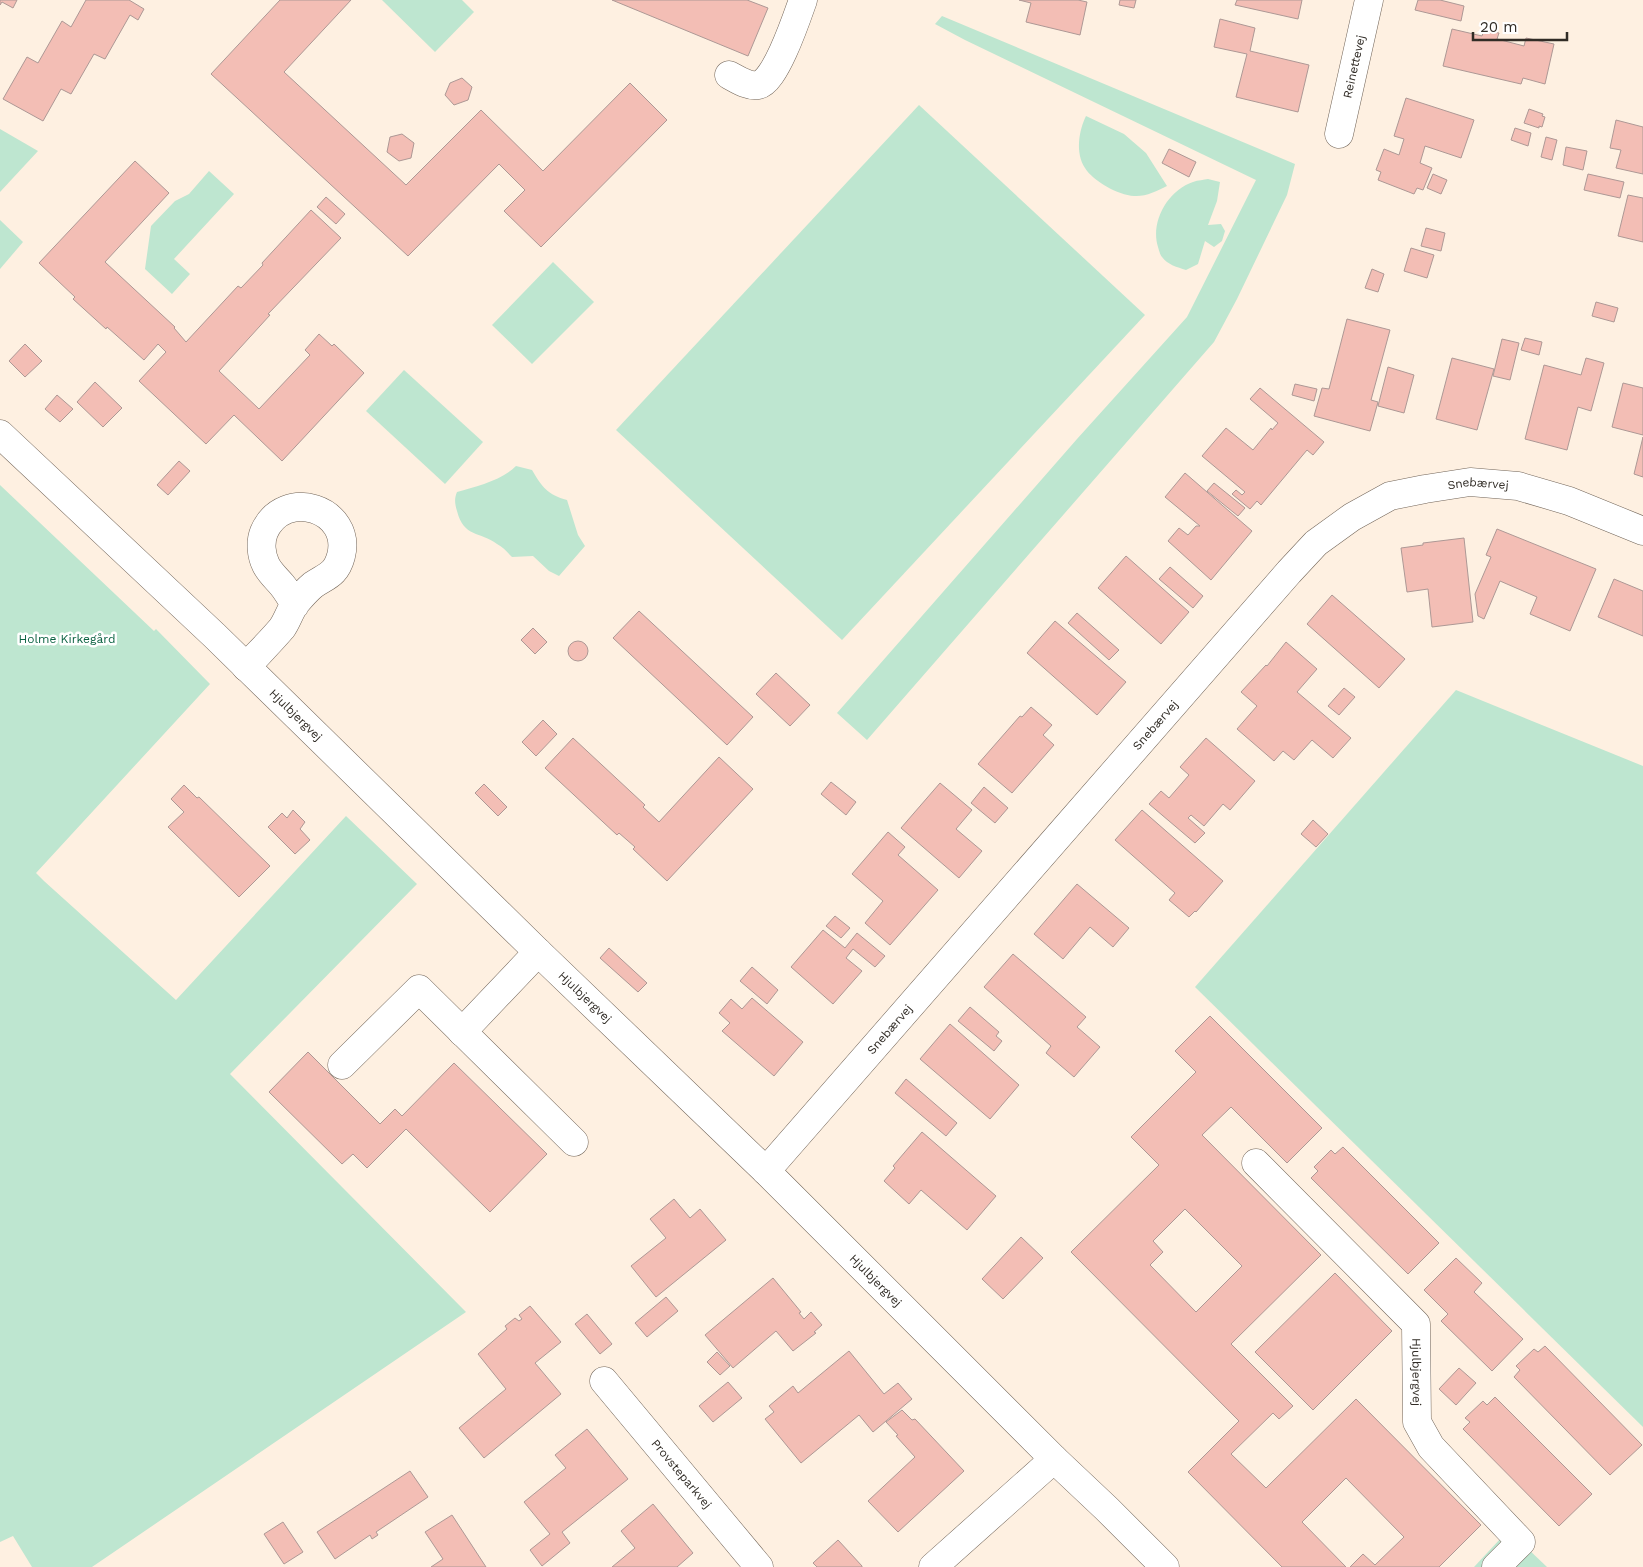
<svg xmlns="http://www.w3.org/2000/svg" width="1643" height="1567" font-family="'Work Sans',sans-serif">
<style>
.green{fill:#bee6d0}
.building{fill:#f3beb5;stroke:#ad9895;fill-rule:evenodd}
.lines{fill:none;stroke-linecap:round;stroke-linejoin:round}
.minor-casing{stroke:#726559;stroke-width:29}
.minor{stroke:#fff;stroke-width:28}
.labels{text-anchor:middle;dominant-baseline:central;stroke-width:5;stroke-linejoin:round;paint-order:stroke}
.street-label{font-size:12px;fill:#312c26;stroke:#fff}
.park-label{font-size:12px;fill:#0b6242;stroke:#fff}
</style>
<rect width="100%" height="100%" fill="#fef0e1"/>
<g class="green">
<polygon points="382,0 462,0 474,12 435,52"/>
<polygon points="942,16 1295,164 1287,195 1237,299 1214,342 867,740 837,713 1077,439 1187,317 1256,180 965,40 935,24"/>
<polygon points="919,105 1145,315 842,640 616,430"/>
<path d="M1086 116 1124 134 1146 153 1167 186C1157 191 1145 197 1134 196 1118 195 1093 181 1085 168 1075 153 1079 130 1086 116Z"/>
<polygon points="0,129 38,151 0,192"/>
<polygon points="209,171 234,194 174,259 190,274 172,294 145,269 151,226 175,201 189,194"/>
<path d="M1208 179 1220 182 1217 201 1208 225 1221 224 1225 231 1222 241 1214 247 1205 241 1198 264 1186 270C1177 267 1168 265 1162 257 1160 255 1159 250 1158 247 1150 222 1168 190 1193 182 1198 180 1204 180 1208 179Z"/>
<polygon points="0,220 23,242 0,269"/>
<polygon points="553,262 594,302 532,364 492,325"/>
<polygon points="404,370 483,442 445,484 366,411"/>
<path d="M516 466 532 470C542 487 548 495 567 500L578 535 585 546 559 576 549 571 533 556 512 557C507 552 503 547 497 544 480 531 464 538 457 511 455 504 454 499 457 492 476 486 501 481 516 466Z"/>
<polygon points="0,485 154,631 156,629 210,684 36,873 44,881 176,1000 346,816 417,884 230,1074 466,1312 92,1567 32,1567 13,1536 0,1542"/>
<polygon points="1456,690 1643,766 1643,1427 1195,987"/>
<polygon points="1501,1538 1526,1547 1547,1567 1474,1567"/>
</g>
<g class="building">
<polygon points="0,0 17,0 13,8 2,2 0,5"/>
<polygon points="86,0 129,0 144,9 138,20 130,15 105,59 94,54 71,94 61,89 43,121 3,99 27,57 38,63 62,21 71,27"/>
<polygon points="280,0 351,0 284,72 406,185 481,110 543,171 630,83 667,120 541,247 504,211 525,190 499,164 408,256 211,74"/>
<polygon points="612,0 747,0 768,8 748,56"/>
<polygon points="1019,0 1078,0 1087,2 1080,35 1026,22 1031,3"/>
<polygon points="1120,0 1136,0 1134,8 1119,5"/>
<polygon points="1237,0 1302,0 1298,19 1235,5"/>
<polygon points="1418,0 1440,0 1464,6 1461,21 1415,10"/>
<polygon points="1220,19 1255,28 1250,51 1309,65 1298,112 1236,97 1247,54 1214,47"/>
<polygon points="1452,29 1482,36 1484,30 1499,33 1497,39 1524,46 1526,38 1554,44 1545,84 1523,78 1521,84 1443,66"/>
<polygon points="462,78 472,87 468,100 454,105 445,95 450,83"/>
<polygon points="1406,98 1474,120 1461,158 1425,146 1420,163 1432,168 1423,190 1417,188 1414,194 1378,180 1381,172 1376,170 1384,149 1399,155 1404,139 1394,136"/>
<polygon points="1529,109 1543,114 1542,116 1545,117 1542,127 1539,126 1539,128 1524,123"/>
<polygon points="1616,120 1643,127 1643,174 1616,168 1621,150 1610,148"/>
<polygon points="1515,128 1531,133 1528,146 1511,140"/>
<polygon points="402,134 414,143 411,158 399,161 387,152 390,137"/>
<polygon points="1546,137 1557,140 1552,160 1541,157"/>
<polygon points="1566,147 1587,151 1583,170 1563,165"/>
<polygon points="1169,149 1196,162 1189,177 1162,163"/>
<polygon points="135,161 169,193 105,262 175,327 174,328 186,342 238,286 241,288 263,265 262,263 311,210 341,238 268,314 270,315 219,371 259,409 310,355 305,350 319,334 332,346 334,344 364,373 282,461 234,415 206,444 139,381 166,352 158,344 144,360 107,327 106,329 73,299 75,297 39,263"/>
<polygon points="1433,174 1447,180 1441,194 1427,188"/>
<polygon points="1588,174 1624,182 1620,198 1584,190"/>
<polygon points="1628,195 1643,198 1643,242 1618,236"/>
<polygon points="326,197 345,214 336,224 317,207"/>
<polygon points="1426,228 1445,233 1441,251 1421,246"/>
<polygon points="1411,248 1434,255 1427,278 1404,271"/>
<polygon points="1372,269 1384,274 1378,292 1365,288"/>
<polygon points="1596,302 1618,308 1614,322 1592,316"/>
<polygon points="1347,319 1390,330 1371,400 1378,402 1370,431 1314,416 1322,388 1329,389"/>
<polygon points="1525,338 1542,342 1539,355 1521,350"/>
<polygon points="1502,339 1519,343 1510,380 1493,376"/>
<polygon points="25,344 42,361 25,377 9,361"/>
<polygon points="1452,358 1494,369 1477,430 1436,419"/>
<polygon points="1586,358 1604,363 1591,411 1578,407 1567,450 1525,439 1544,365 1581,375"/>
<polygon points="1388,367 1414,375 1404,413 1378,406"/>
<polygon points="95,382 122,408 103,427 77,402"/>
<polygon points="1623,383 1643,388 1643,435 1612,427"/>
<polygon points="1295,384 1317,389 1314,401 1292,395"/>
<polygon points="1260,388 1324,442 1313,455 1307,450 1261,505 1257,501 1250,509 1232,494 1236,490 1242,495 1245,492 1202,456 1226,428 1253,450 1271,428 1272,430 1278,423 1250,399"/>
<polygon points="57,395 73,409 60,422 45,409"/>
<polygon points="1643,437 1643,477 1634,474"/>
<polygon points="179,461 190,471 168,495 157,485"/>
<polygon points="1185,473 1252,531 1211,580 1168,541 1179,528 1188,535 1196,526 1200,526 1165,497"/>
<polygon points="1214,483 1245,508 1238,516 1207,491"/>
<polygon points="1497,529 1596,569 1570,631 1530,614 1537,597 1500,581 1484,619 1478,616 1475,594 1491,557 1486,555"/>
<polygon points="1464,538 1473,622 1432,627 1428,589 1407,592 1401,548 1423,545 1423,543"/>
<polygon points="1126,556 1189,612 1161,644 1098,588"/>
<polygon points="1170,567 1203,596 1193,608 1159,579"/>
<polygon points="1614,579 1643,591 1643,636 1598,617"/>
<polygon points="1332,595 1405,659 1379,688 1307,624"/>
<polygon points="639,611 753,717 727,745 613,638"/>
<polygon points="1077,613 1119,650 1109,660 1068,623"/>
<polygon points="1055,621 1126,682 1097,715 1027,653"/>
<polygon points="533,628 547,642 535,654 521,640"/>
<circle cx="578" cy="651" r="10"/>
<polygon points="1286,642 1317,669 1297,692 1351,738 1333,758 1312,740 1294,760 1283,751 1274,761 1237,729 1257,706 1241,692 1266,665 1267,666"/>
<polygon points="776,673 810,705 790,726 756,694"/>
<polygon points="1344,688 1355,697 1339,715 1328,706"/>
<polygon points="1031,707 1052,725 1043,735 1054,745 1012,793 978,764 1020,716 1022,717"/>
<polygon points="543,720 557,734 536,756 522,742"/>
<polygon points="573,738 645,805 643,807 659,822 719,757 753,789 667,881 633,849 635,847 619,833 617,835 545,768"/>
<polygon points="1206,738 1255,781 1230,810 1223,804 1204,826 1191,815 1188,818 1205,833 1195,843 1149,804 1161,791 1169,798 1189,775 1180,767"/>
<polygon points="831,782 856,802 846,815 821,794"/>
<polygon points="940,783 972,810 956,829 982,851 959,878 901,828"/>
<polygon points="484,784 507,807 498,816 475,793"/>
<polygon points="184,785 197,798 199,797 270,866 239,897 168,827 184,812 171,799"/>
<polygon points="984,787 1008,808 995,823 971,803"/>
<polygon points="293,810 305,822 300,829 310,840 295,854 268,827 282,813 287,818"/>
<polygon points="1142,810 1223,881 1196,912 1195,911 1189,917 1169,900 1175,893 1115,840"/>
<polygon points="1313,820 1328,834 1316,847 1301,834"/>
<polygon points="888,832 905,847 898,855 938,890 890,945 865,923 883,901 852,874"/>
<polygon points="1077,884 1129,928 1113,947 1090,927 1063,959 1034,934"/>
<polygon points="835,916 850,928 841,938 826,926"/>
<polygon points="823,930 845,948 857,933 885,956 875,967 853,949 846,958 862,971 833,1004 791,967"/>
<polygon points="609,948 647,983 638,992 600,958"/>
<polygon points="1013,954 1086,1017 1077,1027 1100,1047 1074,1077 1046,1053 1051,1046 984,987"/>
<polygon points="752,967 778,990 767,1004 740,981"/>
<polygon points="752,998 803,1042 774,1076 722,1031 730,1023 719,1013 731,999 742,1009"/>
<polygon points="970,1007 999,1032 996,1036 1002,1041 994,1051 958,1021"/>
<path d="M1210 1016 1322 1128 1287 1163 1231 1107 1202 1135 1321 1255 1231 1344 1293 1406 1279 1419 1273 1413 1231 1454 1266 1488 1356 1399 1481 1525 1439 1567H1350L1363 1554 1375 1565 1404 1537 1346 1478 1302 1522 1346 1567H1282L1188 1472 1239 1421 1071 1252 1159 1165 1131 1137 1196 1072 1175 1051ZM1185 1209 1242 1266 1196 1312 1150 1265 1163 1252 1153 1241Z"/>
<polygon points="950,1024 1019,1085 990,1119 920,1059"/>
<polygon points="308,1052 380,1124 395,1109 402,1116 454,1063 547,1154 490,1212 406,1129 367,1168 353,1154 342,1164 269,1092"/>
<polygon points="906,1079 957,1123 946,1136 895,1093"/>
<polygon points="922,1132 996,1196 967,1230 921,1190 909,1204 884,1181 895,1168 893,1166"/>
<polygon points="1343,1147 1439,1243 1408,1274 1311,1178 1318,1171 1314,1167 1331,1150 1335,1154"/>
<polygon points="674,1199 690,1218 700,1209 726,1240 656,1297 631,1266 666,1238 650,1219"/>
<polygon points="1021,1237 1043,1258 1003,1299 982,1279"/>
<polygon points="1456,1258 1482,1283 1474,1292 1523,1339 1492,1371 1441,1321 1448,1314 1424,1290"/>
<polygon points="1335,1273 1392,1331 1313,1410 1255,1352"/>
<polygon points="773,1278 801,1312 799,1313 804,1319 811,1312 822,1325 814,1332 816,1333 793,1351 776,1331 733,1368 705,1335"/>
<polygon points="666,1297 678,1311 647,1337 635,1323"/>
<polygon points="530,1306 561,1342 535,1363 561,1394 484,1458 459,1428 506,1389 478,1354 507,1329 505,1326 515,1318 519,1321 522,1319 519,1315"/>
<polygon points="587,1314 612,1344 600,1354 575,1324"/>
<polygon points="1545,1346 1642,1445 1610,1475 1514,1377 1520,1370 1516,1366 1534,1349 1538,1352"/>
<polygon points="849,1351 884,1394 898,1383 912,1399 873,1432 859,1415 801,1463 765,1419 774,1412 769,1406 793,1386 798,1393"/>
<polygon points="717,1352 730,1366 720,1375 707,1362"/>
<polygon points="1459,1368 1476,1383 1456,1405 1439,1389"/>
<polygon points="728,1382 742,1398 713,1422 699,1406"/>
<polygon points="1495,1397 1592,1494 1559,1526 1463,1429 1470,1422 1465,1418 1483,1401 1487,1405"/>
<polygon points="902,1410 912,1420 915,1419 964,1471 898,1532 868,1501 915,1457 896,1436 898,1435 886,1422"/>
<polygon points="587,1429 628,1479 562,1532 570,1543 542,1566 530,1550 550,1534 524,1502 566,1468 555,1455"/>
<polygon points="410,1471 428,1497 376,1532 378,1535 372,1539 370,1535 335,1559 317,1532"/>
<polygon points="653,1504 693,1553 677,1567 612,1567 635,1548 621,1531"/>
<polygon points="452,1515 486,1567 431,1567 443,1559 425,1532"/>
<polygon points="283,1522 303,1552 284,1564 264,1534"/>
<polygon points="838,1540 862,1566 862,1567 817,1567 813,1563"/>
</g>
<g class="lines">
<g class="minor-casing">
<g id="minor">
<path d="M729 75C737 79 748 87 758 85 775 83 797 17 803 0"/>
<path id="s1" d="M1339 134 1369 0"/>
<path id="s2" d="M0 434 215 636 538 952 766 1171 1054 1459 1107 1509 1165 1567"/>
<path d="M246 667C258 654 271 641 282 628 287 621 290 611 295 604 300 598 307 590 313 585 326 576 336 575 341 556 353 509 284 486 264 532 260 542 261 555 266 565 270 573 277 579 282 585 287 591 291 598 295 605"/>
<polyline points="462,1032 538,952"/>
<polyline points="342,1065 419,989 574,1142"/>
<path id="s3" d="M1256 1163 1416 1324 1417 1422 1431 1447 1521 1542 1496 1567"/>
<path id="s4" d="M766 1171 1289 572 1316 543 1352 517 1390 496 1425 489 1470 482 1518 486 1569 501 1643 531"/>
<path id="s5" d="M604 1381 759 1567"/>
<polyline points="933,1567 1054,1459"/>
</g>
</g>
<use href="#minor" class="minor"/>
</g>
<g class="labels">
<g class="street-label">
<text stroke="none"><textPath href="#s1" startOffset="69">Reinettevej</textPath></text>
<text stroke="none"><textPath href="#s4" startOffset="1012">Snebærvej</textPath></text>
<text stroke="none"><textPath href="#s2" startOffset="408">Hjulbjergvej</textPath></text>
<text stroke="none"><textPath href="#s4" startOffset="592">Snebærvej</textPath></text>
<text stroke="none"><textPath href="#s2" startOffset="812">Hjulbjergvej</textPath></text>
<text stroke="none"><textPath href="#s4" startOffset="188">Snebærvej</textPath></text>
<text stroke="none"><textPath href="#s2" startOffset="1218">Hjulbjergvej</textPath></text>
<text stroke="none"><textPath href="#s3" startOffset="275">Hjulbjergvej</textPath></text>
<text stroke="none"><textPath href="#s5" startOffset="121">Provsteparkvej</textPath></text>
</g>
<g class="park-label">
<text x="67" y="639">Holme Kirkegård</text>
</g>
</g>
<path d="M1473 32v8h94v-8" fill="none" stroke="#312c26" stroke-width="2.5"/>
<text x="1480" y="32" font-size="15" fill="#312c26" stroke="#ffffff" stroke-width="4" paint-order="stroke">20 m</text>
</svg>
